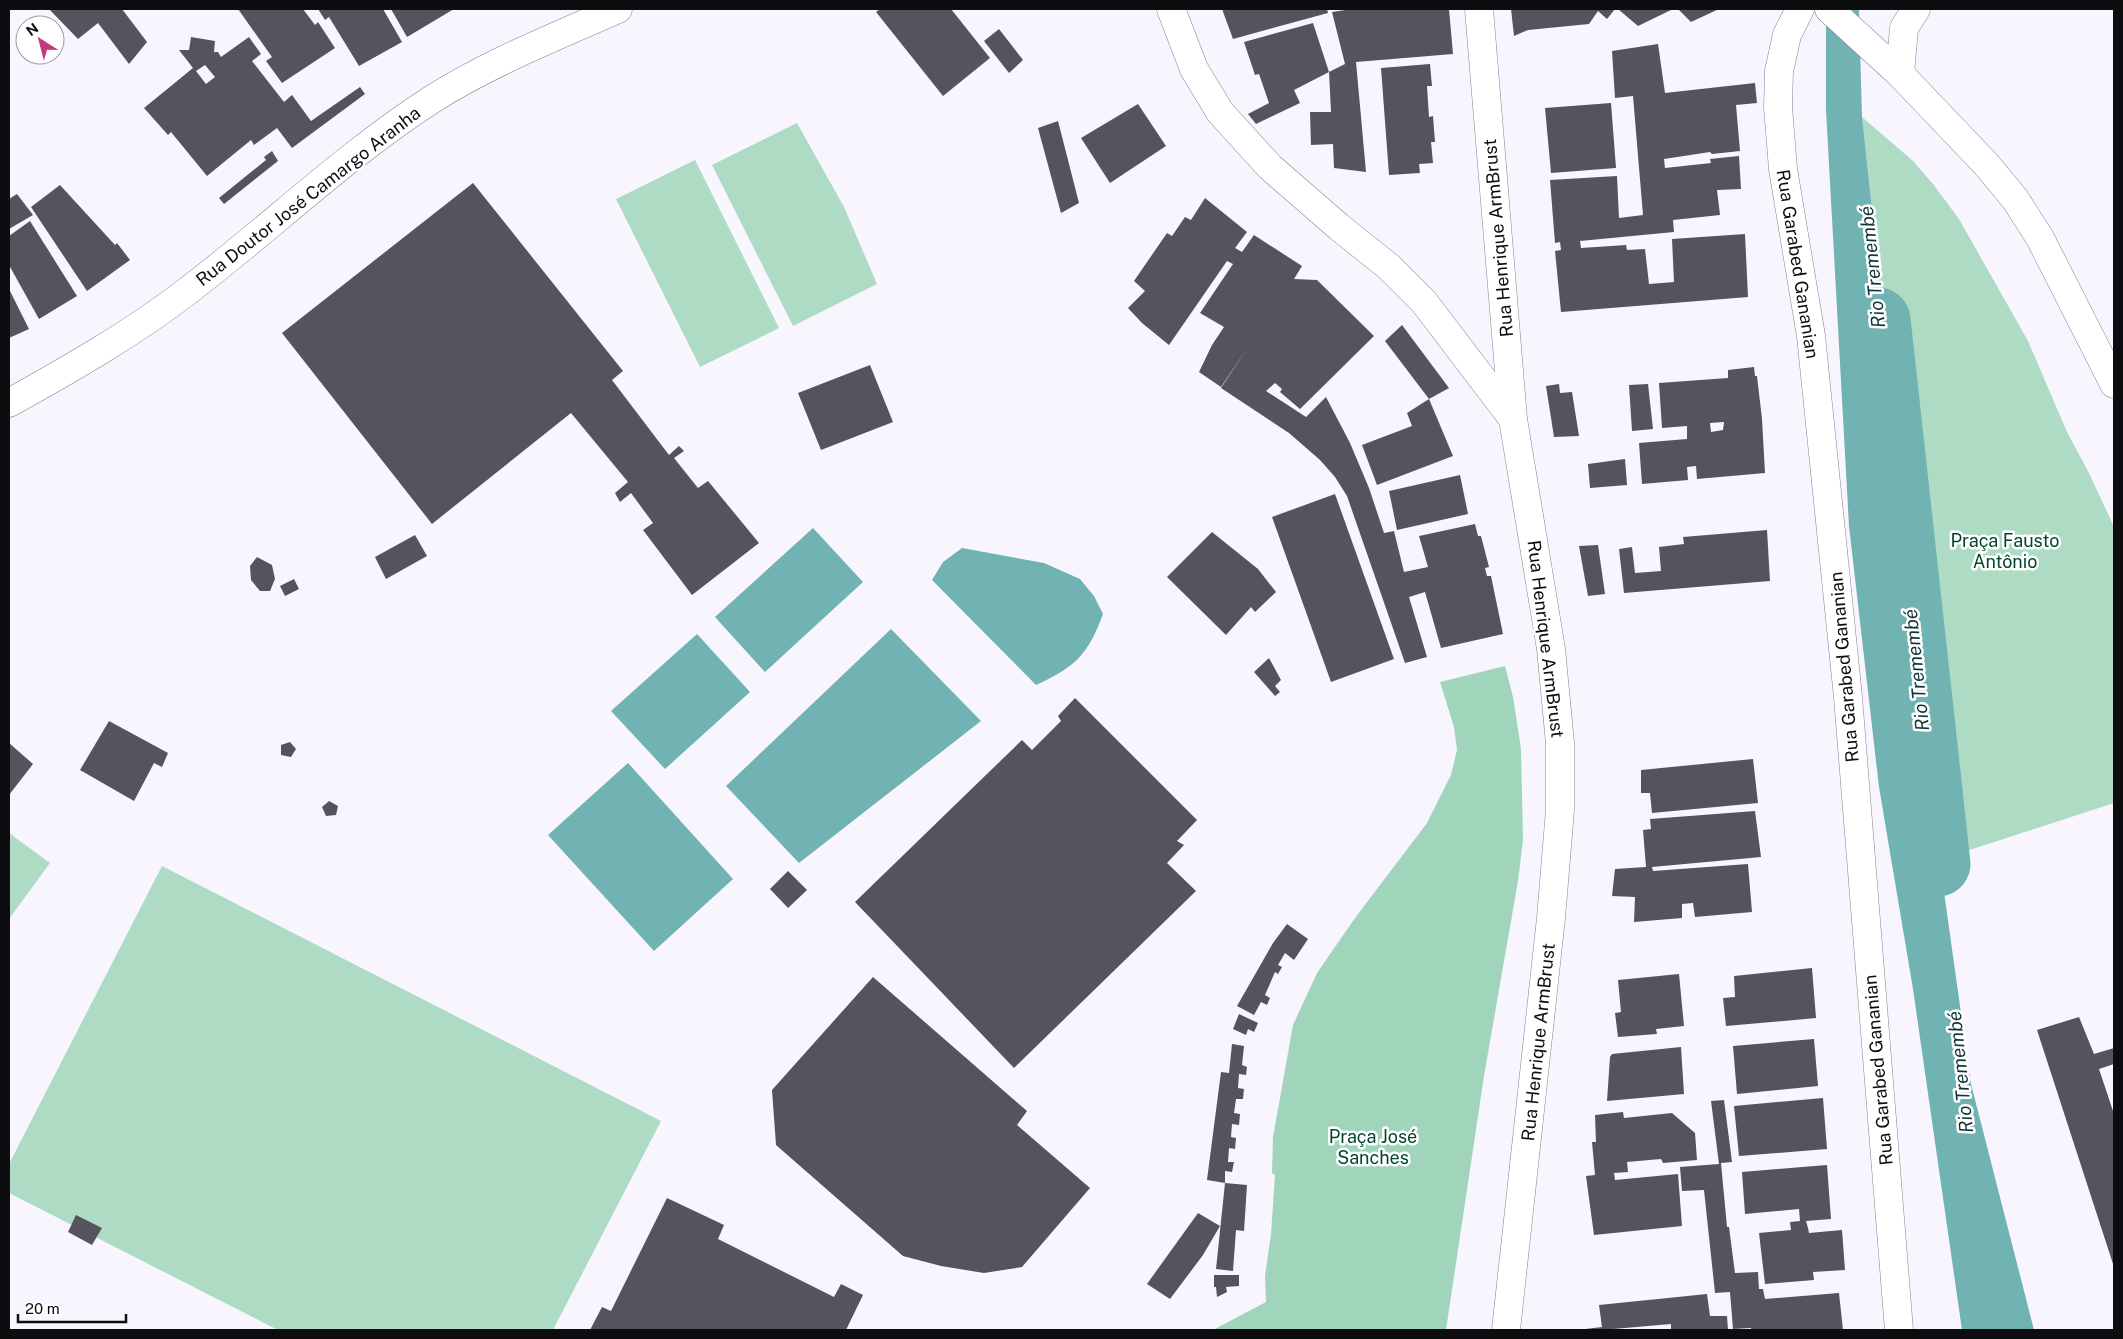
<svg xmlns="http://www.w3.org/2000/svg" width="2123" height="1339" font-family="'Public Sans',sans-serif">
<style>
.green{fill:#addbc3}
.forest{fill:#a0d5bb}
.water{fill:#71b2b2}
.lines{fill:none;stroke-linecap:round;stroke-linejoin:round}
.river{stroke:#71b2b2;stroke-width:65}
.building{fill:#56535d;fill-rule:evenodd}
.street-casing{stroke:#85828d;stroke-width:29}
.secondary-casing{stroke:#85828d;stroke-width:29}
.street{stroke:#fff;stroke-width:28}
.secondary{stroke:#fff;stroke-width:28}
.labels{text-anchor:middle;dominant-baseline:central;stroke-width:5;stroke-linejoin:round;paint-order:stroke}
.street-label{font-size:18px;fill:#0d0c0f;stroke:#fff}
.park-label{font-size:18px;fill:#00462e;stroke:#fff}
.water-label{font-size:19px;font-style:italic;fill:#143535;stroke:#fff}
</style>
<rect width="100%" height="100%" fill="#f8f5ff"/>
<g class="green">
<polygon points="1862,117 1912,160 1933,184 1959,219 2028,341 2067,432 2089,473 2114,527 2114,803 1939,860 1925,757 1910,673 1891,519 1887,381 1882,300"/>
<polygon points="797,123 844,207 877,284 793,326 712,165"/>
<polygon points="695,160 779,328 700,367 616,199"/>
<polygon points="9,833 50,863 9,919"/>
<polygon points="162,866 661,1121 553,1330 278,1330 9,1193 9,1164"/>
</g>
<polygon class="forest" points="1505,666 1513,697 1521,749 1523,840 1518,881 1484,1076 1446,1330 1213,1330 1266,1302 1265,1276 1271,1234 1275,1175 1272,1173 1273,1137 1293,1025 1317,973 1355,918 1427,823 1451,775 1457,750 1454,727 1440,682"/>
<g class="water">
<polygon points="1826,9 1859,9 1862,117 1882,300 1887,381 1891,519 1910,673 1925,757 1971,1084 2034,1330 1962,1330 1913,989 1879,787 1849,526 1826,110"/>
<polygon points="813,528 863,582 765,672 715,617"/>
<path d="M962 548 1044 563 1080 579 1094 596 1103 614C1088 655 1075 667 1036 685L932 580 943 562Z"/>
<polygon points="891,629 981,721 799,863 726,786"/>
<polygon points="697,634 750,692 665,769 611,711"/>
<polygon points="628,763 733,879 654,951 548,835"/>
</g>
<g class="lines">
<polyline class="river" points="1878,320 1938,864"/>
</g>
<g class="building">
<polygon points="49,9 122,9 147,42 129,64 98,23 78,39"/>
<polygon points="238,9 303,9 315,25 318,22 335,48 282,83 266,61 272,57"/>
<polygon points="318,9 383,9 402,42 359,66 329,17 325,20"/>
<polygon points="391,9 454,9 407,37"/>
<polygon points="880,9 951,9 990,58 943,96 876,12"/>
<polygon points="1222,9 1327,9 1328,13 1233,39"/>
<polygon points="1352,9 1449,9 1453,54 1356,62 1366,172 1334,168 1333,144 1311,145 1310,112 1331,112 1329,72 1294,90 1300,103 1256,124 1248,114 1269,103 1259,74 1255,75 1244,42 1313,23 1329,72 1345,64 1332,12"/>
<polygon points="1511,9 1615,9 1607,19 1598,11 1589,24 1528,30 1514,36"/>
<polygon points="1618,9 1673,9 1638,26"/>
<polygon points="1678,9 1719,9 1691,22"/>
<polygon points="999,29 1023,60 1009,73 984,41"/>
<path d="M191 37 215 41 214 52H218L221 57 249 37 261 54 252 61 284 102 292 95 311 121 360 87 365 94 292 148 277 128 254 145 251 140 207 176 171 132 168 135 144 108 193 68 179 50H189ZM205 65 215 77 206 84 196 71Z"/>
<polygon points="1658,44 1665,93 1755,83 1757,103 1736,105 1740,151 1712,154 1710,152 1664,159 1665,168 1711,163 1710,159 1739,156 1741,189 1717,190 1720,215 1673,220 1674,232 1580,241 1581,248 1626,245 1627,250 1645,249 1649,284 1674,282 1672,239 1745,234 1748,297 1561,312 1555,251 1561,250 1560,242 1555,243 1550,180 1617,176 1619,218 1643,215 1633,96 1615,98 1612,51"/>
<polygon points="1430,64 1432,86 1427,86 1429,117 1433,116 1435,142 1431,142 1433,163 1419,164 1420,173 1389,175 1381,68"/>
<polygon points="1611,103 1616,168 1551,173 1545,108"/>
<polygon points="1138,104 1166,146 1110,183 1081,138"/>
<polygon points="1058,121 1079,203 1061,213 1038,128"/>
<polygon points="272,151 278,161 224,204 219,198 266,160 264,157"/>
<polygon points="473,183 623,371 612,380 669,455 679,446 684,451 674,458 698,488 708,481 759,543 692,595 643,530 653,523 631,493 620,502 615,493 628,482 571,413 432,524 282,333"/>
<polygon points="60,185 115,245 117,243 130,260 87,291 31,207"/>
<polygon points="17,194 33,215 9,229 9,199"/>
<polygon points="1205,198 1247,232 1235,248 1242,252 1254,235 1302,266 1294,279 1317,280 1374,336 1300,409 1280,392 1282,389 1275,383 1266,391 1306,417 1326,397 1350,443 1369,488 1384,533 1394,531 1404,572 1428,567 1419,536 1475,524 1478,536 1481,536 1489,567 1485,568 1487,576 1491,576 1503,634 1441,648 1425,592 1409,597 1427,657 1405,663 1347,496 1335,477 1320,460 1289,433 1221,388 1248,347 1221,387 1199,372 1212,345 1224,327 1200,313 1233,264 1227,261 1169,345 1142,323 1128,308 1145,291 1134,281 1167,233 1172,236 1185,217 1191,220"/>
<polygon points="30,221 77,296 39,319 9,265 9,236"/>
<polygon points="9,289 29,329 9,338"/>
<polygon points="1402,325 1449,388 1429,399 1385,341"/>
<polygon points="870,365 893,422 821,450 798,393"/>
<path d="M1754 367 1755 376H1757L1762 419 1765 473 1697 479 1696 466 1687 467 1688 480 1642 484 1639 443 1687 439V426L1662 428 1659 383 1728 378V370ZM1724 422 1723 430 1711 432 1710 423Z"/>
<polygon points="1559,384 1560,393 1572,392 1579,436 1554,437 1546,386"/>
<polygon points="1648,384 1653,429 1632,431 1629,385"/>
<polygon points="1429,399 1453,456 1377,485 1362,445 1412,426 1407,413"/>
<polygon points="1625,459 1627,485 1590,488 1588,464"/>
<polygon points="1460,475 1468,514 1397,530 1389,491"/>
<polygon points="1335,494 1394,659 1331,682 1272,517"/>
<polygon points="1767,530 1770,581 1624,593 1619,549 1632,547 1635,573 1661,571 1659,547 1684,544 1683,537"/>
<polygon points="1212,532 1258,569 1276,592 1255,612 1251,607 1226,635 1167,577"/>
<polygon points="415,535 427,556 386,579 375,557"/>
<polygon points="1598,545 1605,594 1588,596 1579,546"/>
<polygon points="257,557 272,565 275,579 270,591 260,591 251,580 250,566"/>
<polygon points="294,579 299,589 285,596 280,586"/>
<polygon points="1269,658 1281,680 1275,686 1280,692 1275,696 1254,672"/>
<polygon points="1075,698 1197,820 1177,841 1184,845 1167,863 1196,891 1014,1068 855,902 1022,740 1032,750 1061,721 1058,716"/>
<polygon points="109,721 168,753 162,767 154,763 134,801 80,770"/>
<polygon points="290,742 296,749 291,757 281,755 281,745"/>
<polygon points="9,743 33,764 9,795"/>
<polygon points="1753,759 1758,803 1652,813 1650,793 1641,793 1641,770"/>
<polygon points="329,801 338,806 336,815 326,816 322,807"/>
<polygon points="1755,811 1761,857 1652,867 1653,871 1748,864 1752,912 1695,917 1693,903 1682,904 1682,918 1634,922 1635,897 1612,896 1615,869 1646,867 1643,830 1651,829 1650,819"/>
<polygon points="788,871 807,890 788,908 770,889"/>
<polygon points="1287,924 1308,939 1294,960 1285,953 1278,965 1282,967 1278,974 1275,972 1265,995 1270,998 1267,1005 1261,1002 1254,1015 1237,1006 1273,943"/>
<polygon points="1812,968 1816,1018 1726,1026 1723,998 1735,997 1734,976"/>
<polygon points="1679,974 1684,1026 1656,1029 1657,1034 1618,1037 1615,1013 1621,1012 1618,980"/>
<polygon points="873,977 1027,1111 1017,1125 1090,1188 1022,1267 984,1273 941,1266 903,1256 776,1145 772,1090"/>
<polygon points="1239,1014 1258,1023 1254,1032 1248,1029 1246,1035 1233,1029"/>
<polygon points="2079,1017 2094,1054 2114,1048 2114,1064 2099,1069 2114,1114 2114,1267 2037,1030"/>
<polygon points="1814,1039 1818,1086 1737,1094 1733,1046"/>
<polygon points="1232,1044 1244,1046 1242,1065 1247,1067 1246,1075 1239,1074 1238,1088 1244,1089 1243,1099 1236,1099 1234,1113 1240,1114 1239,1125 1232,1124 1231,1137 1236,1138 1235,1149 1229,1148 1228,1162 1234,1162 1232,1172 1225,1171 1225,1183 1207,1180 1221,1072 1229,1073"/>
<polygon points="1681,1047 1684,1094 1607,1101 1610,1057 1612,1054"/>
<polygon points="1823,1098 1827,1149 1739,1156 1734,1106"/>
<polygon points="1724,1100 1732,1162 1721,1163 1727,1227 1729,1227 1735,1273 1758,1272 1759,1289 1763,1289 1765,1299 1839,1293 1843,1330 1751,1330 1751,1328 1733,1329 1730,1292 1715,1293 1704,1190 1682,1191 1680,1167 1719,1164 1711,1101"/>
<polygon points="1623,1112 1624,1118 1672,1113 1695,1133 1697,1160 1663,1163 1661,1159 1627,1162 1628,1172 1614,1173 1615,1180 1678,1174 1682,1226 1594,1235 1586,1176 1595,1175 1592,1142 1596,1142 1595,1115"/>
<polygon points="1827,1165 1831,1219 1806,1221 1808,1228 1809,1233 1842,1230 1845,1270 1813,1272 1814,1280 1765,1284 1759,1233 1791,1230 1790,1222 1800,1221 1799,1209 1745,1214 1742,1172"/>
<polygon points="1225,1183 1247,1185 1244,1231 1236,1230 1233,1271 1216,1269"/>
<polygon points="667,1198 724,1225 718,1239 834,1297 841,1284 863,1295 846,1330 590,1330 602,1307 611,1311"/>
<polygon points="1198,1213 1220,1226 1203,1255 1170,1299 1147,1284"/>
<polygon points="76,1215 102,1228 92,1245 68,1232"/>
<polygon points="1214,1275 1239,1275 1239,1286 1226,1287 1227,1292 1217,1297 1216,1287 1214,1287"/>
<polygon points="1707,1294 1710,1316 1727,1316 1728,1330 1671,1330 1671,1324 1602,1330 1577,1330 1602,1327 1599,1305"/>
</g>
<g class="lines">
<g class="street-casing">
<g id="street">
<polyline points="1171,9 1194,69 1220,112 1270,167 1339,227 1389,267 1424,302 1513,419"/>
<polyline points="1479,9 1513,419 1551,649 1560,743 1560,810 1551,918 1506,1330"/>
<polyline points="1800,9 1787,35 1779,71 1778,107 1783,169 1811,336 1848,697 1899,1330"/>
<polyline points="1900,74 1904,28 1916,9"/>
<path d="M9 403C70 369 130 335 185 293 268 230 343 157 431 100 489 63 555 37 618 9"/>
</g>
</g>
<g class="secondary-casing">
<polyline id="secondary" points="1829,9 1900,74 1986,164 2015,199 2040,238 2114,384"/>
</g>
<use href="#street" class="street"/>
<use href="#secondary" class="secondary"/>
</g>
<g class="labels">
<g class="street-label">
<text transform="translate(308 196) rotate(-38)">Rua Doutor José Camargo Aranha</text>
<text transform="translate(1498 238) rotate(-95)">Rua Henrique ArmBrust</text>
<text transform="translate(1798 264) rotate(81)">Rua Garabed Gananian</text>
<text transform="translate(1546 639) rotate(83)">Rua Henrique ArmBrust</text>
<text transform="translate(1844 667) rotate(-95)">Rua Garabed Gananian</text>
<text transform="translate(1538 1042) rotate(-84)">Rua Henrique ArmBrust</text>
<text transform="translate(1878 1070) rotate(-95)">Rua Garabed Gananian</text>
</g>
<g class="park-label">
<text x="2005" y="540">Praça Fausto<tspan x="2005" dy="21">Antônio</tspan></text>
<text x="1373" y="1136">Praça José<tspan x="1373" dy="21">Sanches</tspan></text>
</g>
<g class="water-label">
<text transform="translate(1872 267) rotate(-96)">Rio Tremembé</text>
<text transform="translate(1916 670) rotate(-96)">Rio Tremembé</text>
<text transform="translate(1960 1072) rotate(-96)">Rio Tremembé</text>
</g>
</g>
<rect width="2123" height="1339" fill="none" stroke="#0d0c0f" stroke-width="20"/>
<g transform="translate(40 40) rotate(324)"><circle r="24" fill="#ffffff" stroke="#9e9e9f"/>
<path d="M0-4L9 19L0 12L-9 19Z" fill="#c23b79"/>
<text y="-8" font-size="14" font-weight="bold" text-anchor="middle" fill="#0d0c0f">N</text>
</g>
<path d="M18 1314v8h108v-8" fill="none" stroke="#0d0c0f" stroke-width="2.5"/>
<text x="25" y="1314" font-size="15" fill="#0d0c0f" stroke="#ffffff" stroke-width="4" paint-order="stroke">20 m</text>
</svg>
